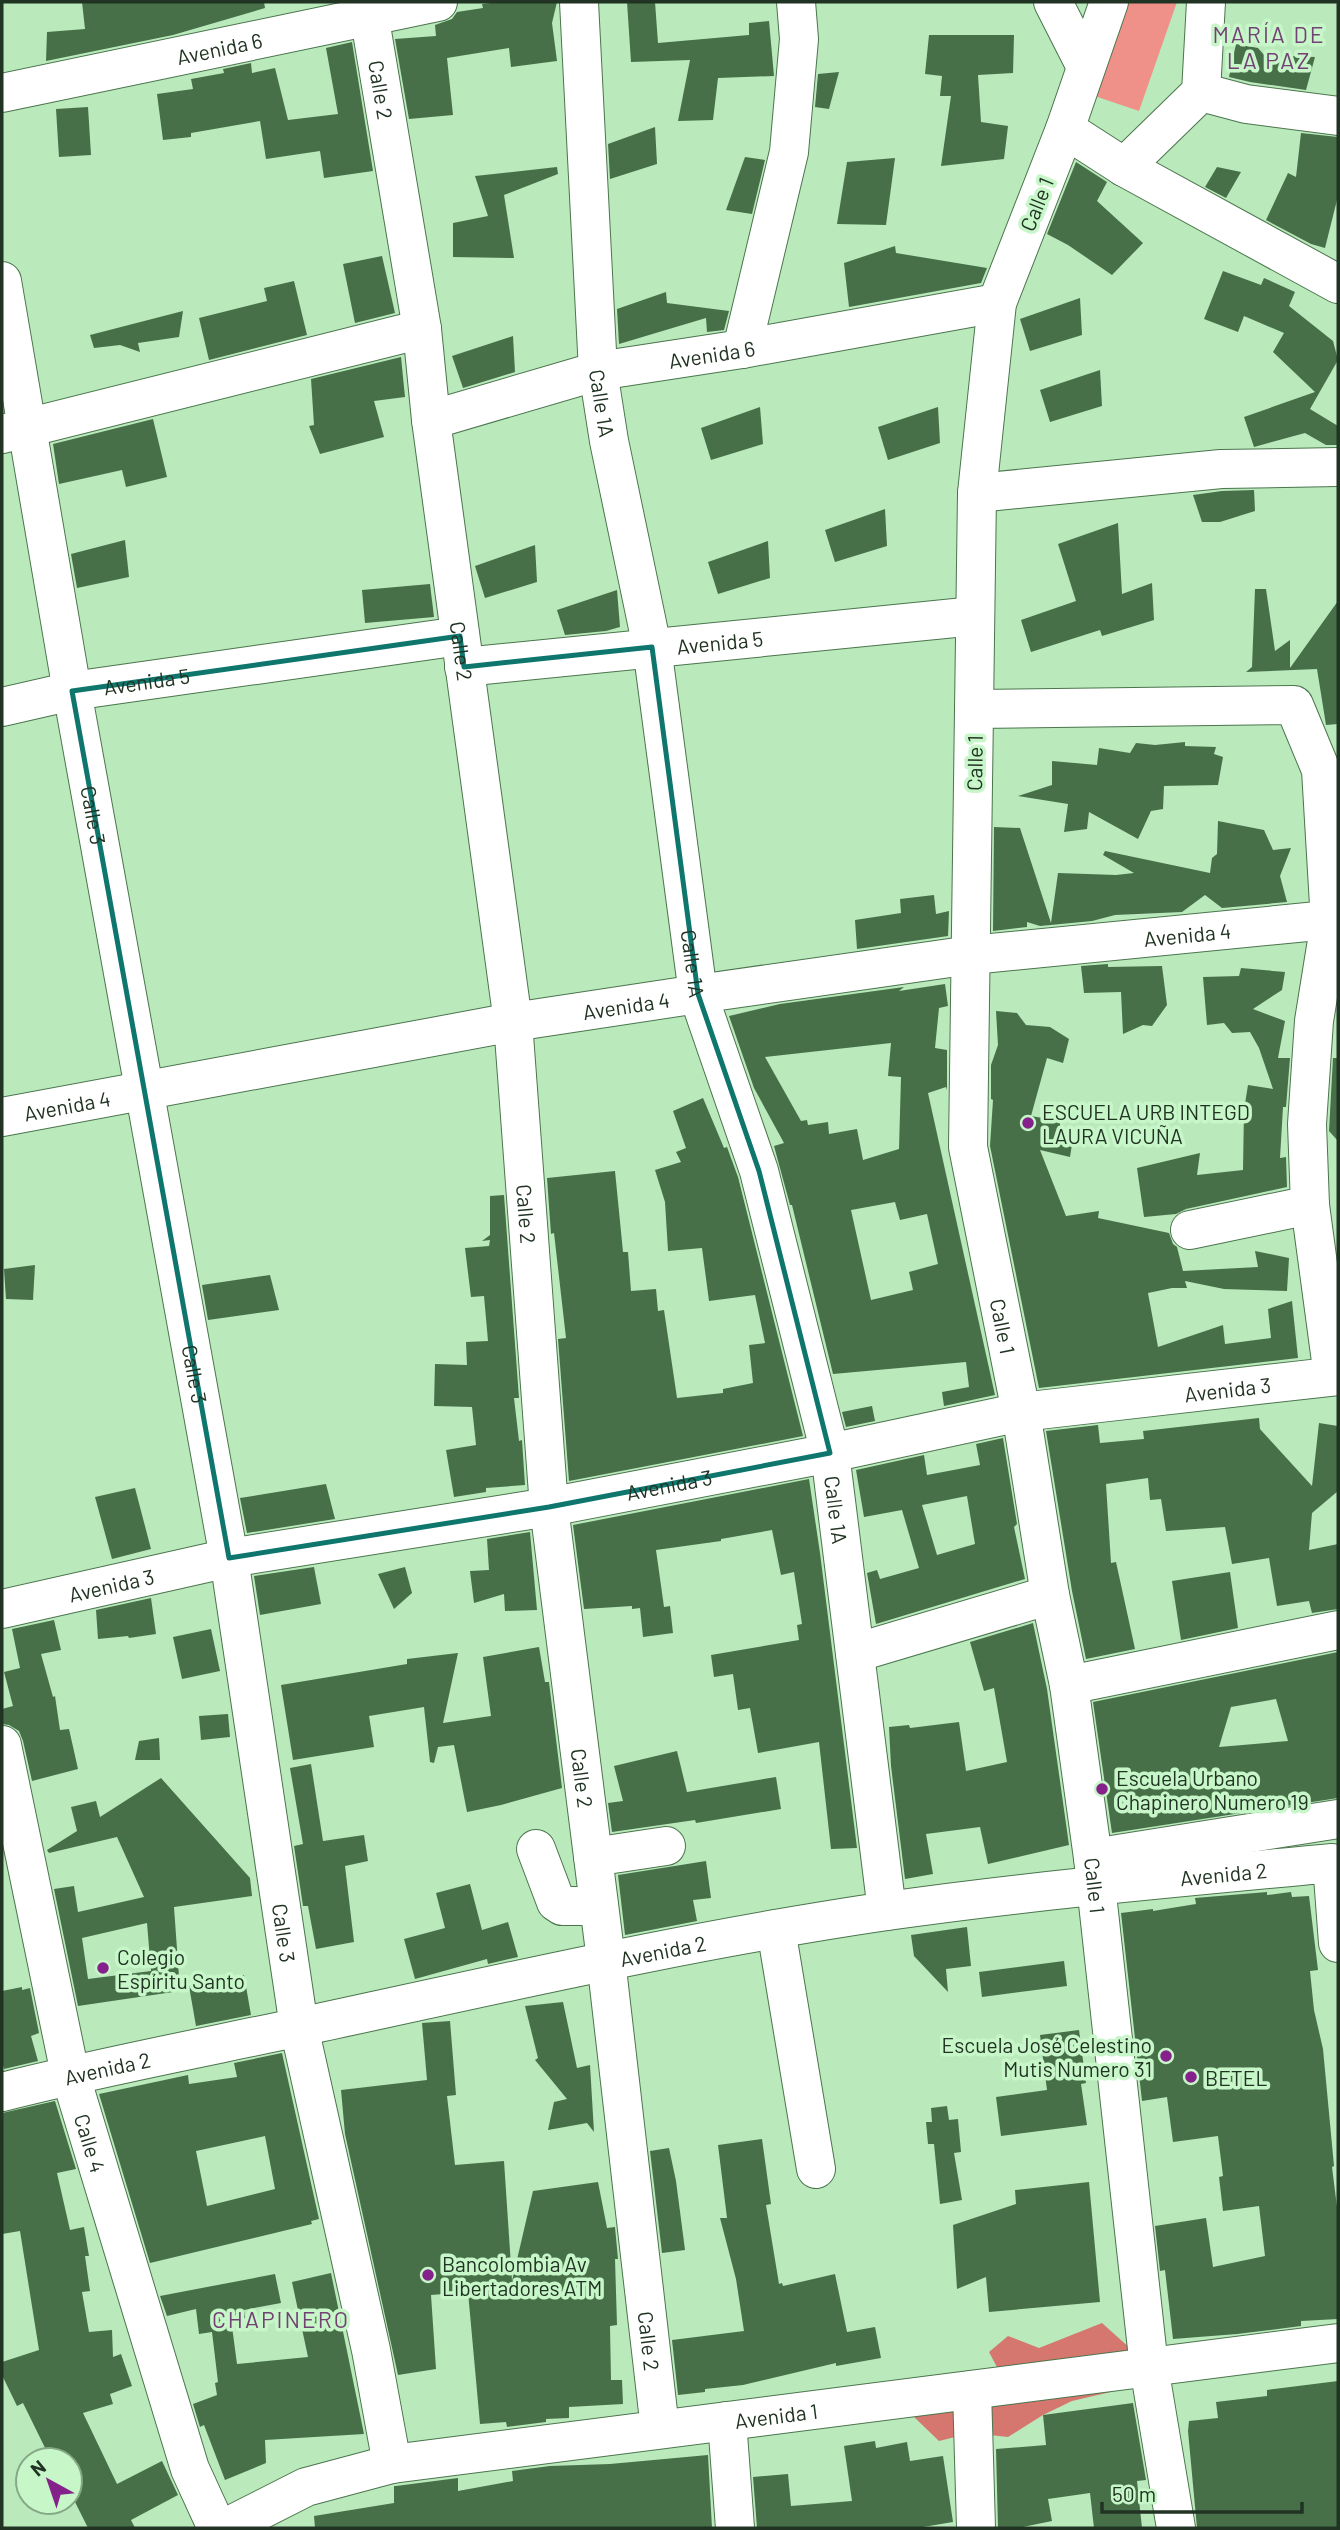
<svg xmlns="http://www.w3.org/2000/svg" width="1340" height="2530" font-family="Barlow,sans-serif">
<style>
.green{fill:#ef9188}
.forest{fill:#d5776f}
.building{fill:#477049;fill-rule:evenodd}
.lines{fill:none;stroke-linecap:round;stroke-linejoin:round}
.minor-casing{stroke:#4b754d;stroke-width:40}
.minor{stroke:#fff;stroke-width:38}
.marked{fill:none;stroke:#0f766e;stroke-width:5;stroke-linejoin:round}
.poi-dot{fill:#85218a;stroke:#c7f6c9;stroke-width:2.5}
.labels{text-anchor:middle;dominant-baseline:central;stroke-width:7;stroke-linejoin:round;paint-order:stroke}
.street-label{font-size:21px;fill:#213322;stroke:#c7f6c9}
.poi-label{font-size:21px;fill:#213322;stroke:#c7f6c9;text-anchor:start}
.neighbourhood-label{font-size:23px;letter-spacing:2px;fill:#734275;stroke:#c7f6c9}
</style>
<rect width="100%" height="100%" fill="#bae9bc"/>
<polygon class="green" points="1108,2 1177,2 1139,111 1077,90"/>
<polygon class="forest" points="1102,2323 1132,2350 1136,2386 1072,2401 1043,2415 1008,2437 971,2433 939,2441 913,2416 998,2369 989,2352 1008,2336 1039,2348"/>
<g class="building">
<polygon points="82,2 264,2 265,8 173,35 46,61 47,32 85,29"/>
<polygon points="499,2 557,2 552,23 557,61 511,67 509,48 447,58 453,115 409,119 395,39 436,36 435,25 452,19 457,12 483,8 482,4"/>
<polygon points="627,2 655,2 658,43 749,35 749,23 769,21 774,76 718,78 713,120 678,121 690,60 631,62"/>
<polygon points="929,35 1014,35 1013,73 978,75 981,122 1008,126 1004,159 941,166 951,96 940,96 942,76 925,74"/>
<polygon points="352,42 373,171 324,178 320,151 266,159 260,121 191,133 191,137 163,140 157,94 193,89 191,79 224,73 223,69 251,63 252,73 275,68 288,120 338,114 326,48"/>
<polygon points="1236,44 1258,48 1264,55 1315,57 1306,90 1250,82 1229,77"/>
<polygon points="839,72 829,109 815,107 818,74"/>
<polygon points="88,107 91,155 59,157 56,109"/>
<polygon points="655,127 657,164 610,179 608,144"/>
<polygon points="1301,133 1338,137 1338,196 1325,248 1311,244 1266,220 1288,173 1296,177"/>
<polygon points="745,157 765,160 752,214 726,210"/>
<polygon points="895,158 886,225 837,224 847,162"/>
<polygon points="1076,162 1107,182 1097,201 1143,243 1112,275 1068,245 1047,234"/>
<polygon points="557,167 558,174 504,195 514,258 453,257 453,223 488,216 475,176"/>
<polygon points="1217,167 1241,172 1226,198 1205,187"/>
<polygon points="895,246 896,253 987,268 981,283 849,307 844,263"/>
<polygon points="382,256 395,313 355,323 343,264"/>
<polygon points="1223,271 1261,285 1264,278 1295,292 1289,306 1333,341 1338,360 1310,409 1338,426 1338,445 1326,445 1305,433 1254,447 1244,417 1315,392 1273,352 1284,333 1244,316 1238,332 1204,319"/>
<polygon points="294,281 307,335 209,360 199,318 267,301 264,288"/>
<polygon points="666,292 667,303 729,311 724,330 707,332 706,318 619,344 617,309"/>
<polygon points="1080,298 1082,335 1030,351 1020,319"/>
<polygon points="183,311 179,337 138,343 140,352 120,345 94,348 90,335"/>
<polygon points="513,336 515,372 463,388 452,356"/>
<polygon points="401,357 405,397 374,401 384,437 320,454 309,426 314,425 311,379"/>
<polygon points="1100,370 1102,406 1050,422 1040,390"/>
<polygon points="760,407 763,444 711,460 701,428"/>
<polygon points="938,407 940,443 888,460 878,427"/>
<polygon points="153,419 167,477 126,487 122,470 59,484 53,444"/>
<polygon points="1254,490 1255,511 1220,522 1202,522 1193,495 1222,491"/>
<polygon points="885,509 887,546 835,562 825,530"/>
<polygon points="1118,523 1122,594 1152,583 1154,620 1102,636 1100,630 1031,652 1021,620 1076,601 1058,544"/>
<polygon points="125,540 129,577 77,588 71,554"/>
<polygon points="768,541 770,578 718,594 708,562"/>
<polygon points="535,545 537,582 485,598 475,566"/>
<polygon points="430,584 434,617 365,623 362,590"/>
<polygon points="1255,589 1266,589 1275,651 1290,640 1290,668 1338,601 1338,724 1326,725 1317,669 1246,672 1252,667"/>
<polygon points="617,590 620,627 606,631 565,635 557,610"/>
<polygon points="1185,742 1185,746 1216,747 1214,754 1223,757 1218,785 1164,786 1163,809 1151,811 1138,839 1089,812 1087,829 1064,832 1068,804 1018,796 1052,785 1052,761 1097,765 1099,748 1130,753 1136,743 1155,745"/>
<polygon points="1218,821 1264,830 1273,850 1291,848 1280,876 1287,902 1222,908 1205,895 1182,912 1115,915 1092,921 1040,926 1027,922 1027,927 993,931 994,827 1020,828 1051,923 1058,873 1116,875 1134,873 1103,855 1105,851 1210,873 1212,858 1217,854"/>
<polygon points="934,895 936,914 949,911 948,936 857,949 855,920 901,913 900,899"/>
<polygon points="1108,964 1108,967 1162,966 1167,1005 1152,1026 1143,1025 1123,1034 1121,992 1084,993 1081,966"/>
<polygon points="1241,968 1285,972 1282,990 1253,1009 1285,1021 1278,1058 1290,1058 1286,1107 1283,1107 1280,1158 1286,1157 1287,1187 1186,1209 1176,1214 1144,1217 1137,1168 1200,1153 1197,1175 1243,1170 1244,1110 1248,1085 1273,1089 1259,1048 1250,1032 1232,1033 1224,1023 1207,1025 1203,977 1239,976"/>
<path d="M945 984 948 1006 939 1008 935 1048 947 1050V1090L946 1087 928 1093 995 1395 944 1406 942 1392 969 1387 966 1362 833 1374 792 1205H790L774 1146 784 1143 754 1088 729 1016 780 1004 904 987 899 991ZM891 1043 888 1076 901 1077 899 1149 863 1160 857 1129 829 1134 828 1122 808 1125 807 1120 801 1121 765 1057ZM895 1202 900 1220 927 1214 938 1264 909 1272 913 1290 871 1300 851 1210Z"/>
<polygon points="996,1011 1017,1013 1026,1025 1050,1027 1069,1039 1063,1063 1047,1058 1031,1116 1060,1121 1060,1128 1074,1132 1070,1157 1040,1150 1066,1216 1099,1211 1098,1218 1169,1233 1173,1244 1177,1247 1183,1271 1258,1267 1255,1251 1289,1258 1287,1291 1224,1289 1185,1281 1187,1288 1172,1288 1148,1293 1158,1347 1223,1325 1225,1344 1271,1338 1268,1309 1292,1301 1298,1358 1039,1388 990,1146 993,1100 991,1099 991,1065 998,1045"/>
<polygon points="1333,1058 1338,1058 1338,1141 1329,1131"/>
<polygon points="703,1098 724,1148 727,1147 738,1177 803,1436 569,1481 558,1339 566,1338 554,1233 551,1234 547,1178 615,1171 623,1252 628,1252 631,1291 656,1289 658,1311 664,1310 677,1398 723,1393 723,1389 753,1383 749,1345 765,1343 755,1295 709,1301 702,1248 668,1251 665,1202 655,1170 681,1162 676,1152 686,1148 673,1111"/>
<polygon points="504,1195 519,1398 514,1398 519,1441 522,1440 525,1485 486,1488 486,1492 454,1497 446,1450 476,1445 472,1407 434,1406 435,1364 467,1365 466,1342 488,1341 484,1296 471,1297 465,1248 489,1246 490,1240 482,1241 490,1235 490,1196"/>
<polygon points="35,1265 33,1300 6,1299 4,1269"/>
<polygon points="270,1275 279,1310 208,1320 202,1285"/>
<polygon points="872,1406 875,1421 846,1427 842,1412"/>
<polygon points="1259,1418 1260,1429 1312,1486 1319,1423 1338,1426 1338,1491 1312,1513 1309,1550 1338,1544 1338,1609 1312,1613 1309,1601 1277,1606 1269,1558 1232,1564 1225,1527 1166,1531 1161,1499 1150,1500 1148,1478 1106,1484 1111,1563 1116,1562 1135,1649 1086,1659 1072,1591 1046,1431 1098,1425 1100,1443 1144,1439 1143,1431"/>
<path d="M1003 1438 1017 1524 1014 1527 1025 1579 876 1624 867 1573 877 1570 880 1579 919 1568 902 1510 864 1517 856 1470 924 1455 927 1475 980 1465 976 1444ZM967 1496 975 1544 937 1555 922 1505Z"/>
<polygon points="809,1479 820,1553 857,1848 831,1849 819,1742 758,1753 750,1708 738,1710 733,1674 714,1677 711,1655 799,1640 797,1625 802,1624 794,1572 781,1575 772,1530 721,1539 721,1541 656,1550 664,1607 670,1606 673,1633 643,1637 640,1608 632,1609 632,1606 584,1609 573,1525"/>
<polygon points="326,1484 335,1519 247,1533 240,1498"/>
<polygon points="135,1488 151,1549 112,1559 95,1497"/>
<polygon points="530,1532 537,1610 505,1611 504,1594 474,1603 470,1571 489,1570 487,1539"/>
<polygon points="314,1567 321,1604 260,1615 254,1576"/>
<polygon points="405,1567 412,1593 394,1609 378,1574"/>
<polygon points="1230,1572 1238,1628 1181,1640 1172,1581"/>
<polygon points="151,1598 156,1634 129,1638 128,1636 98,1639 96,1610"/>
<polygon points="54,1620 61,1650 41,1654 53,1697 55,1696 60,1730 69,1729 78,1769 32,1781 23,1741 19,1731 9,1725 2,1724 2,1709 13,1706 4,1672 20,1668 12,1629"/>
<polygon points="1033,1623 1047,1689 1069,1845 988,1864 980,1827 926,1834 933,1874 905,1879 891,1766 889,1727 909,1725 910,1728 959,1722 966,1771 1007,1762 994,1688 984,1691 970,1642"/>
<polygon points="211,1629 220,1671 182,1679 173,1637"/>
<polygon points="539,1647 545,1682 549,1682 562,1788 501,1805 467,1812 454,1745 438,1747 434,1763 430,1762 424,1707 369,1716 374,1747 293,1760 281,1685 407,1664 407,1659 458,1653 443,1723 491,1716 483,1657"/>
<path d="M1338 1652V1798L1112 1833 1093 1702ZM1276 1699 1288 1741 1219 1747 1231 1707Z"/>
<polygon points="228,1714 230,1737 201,1740 199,1716"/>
<polygon points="159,1738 160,1760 135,1760 139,1741"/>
<polygon points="677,1751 687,1792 776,1777 781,1809 696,1823 695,1820 612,1832 608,1803 623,1801 614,1766"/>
<polygon points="311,1764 323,1841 364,1835 368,1861 345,1866 354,1942 316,1949 308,1906 303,1906 294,1846 303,1844 290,1768"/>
<path d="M161 1778 250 1878 252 1896 174 1907 180 1991 78 2006 54 1889 74 1886 78 1912 144 1897 117 1837 49 1853 47 1850 77 1831 71 1807 96 1801 100 1817ZM147 1923 151 1971 88 1979 82 1938Z"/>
<polygon points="706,1861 711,1898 693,1900 697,1921 625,1935 618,1875"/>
<polygon points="470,1884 482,1930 508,1922 518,1957 488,1964 487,1959 415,1979 404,1939 445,1928 436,1893"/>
<polygon points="1267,1892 1267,1895 1291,1892 1292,1897 1309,1896 1318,1970 1310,1971 1314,2010 1323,2049 1334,2166 1332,2167 1338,2215 1338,2319 1301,2321 1301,2326 1237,2334 1173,2339 1165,2270 1160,2271 1155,2226 1206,2218 1213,2267 1265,2256 1259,2206 1223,2211 1219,2177 1223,2176 1218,2136 1173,2142 1167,2097 1142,2101 1121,1913 1153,1909 1153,1911 1196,1904 1195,1898"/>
<polygon points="967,1927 971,1966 946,1969 948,1992 914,1956 911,1935"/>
<polygon points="1064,1961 1067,1986 982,1997 979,1972"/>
<polygon points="244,1975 251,2015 196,2026 189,1986"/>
<polygon points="22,1987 22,1990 30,1988 39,2033 31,2036 38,2061 4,2069 2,2061 2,1991"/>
<polygon points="563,2002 577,2068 590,2065 594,2132 587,2123 548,2130 554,2102 567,2099 535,2060 538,2058 525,2006"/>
<polygon points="450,2021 456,2095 447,2096 455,2165 504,2161 512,2281 533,2191 598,2182 607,2228 615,2227 618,2259 615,2259 617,2325 610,2326 611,2380 622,2380 623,2404 569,2407 569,2418 546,2419 546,2422 507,2427 506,2422 480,2424 468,2292 431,2295 436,2369 398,2375 345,2134 341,2090 427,2080 422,2023"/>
<polygon points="1079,2030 1086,2083 1081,2084 1087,2125 1001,2136 996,2097 1047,2090 1040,2035"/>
<path d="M282 2053 319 2219 311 2221 312 2224 150 2263 99 2094 188 2075 189 2084 237 2077 234 2063ZM265 2136 275 2189 207 2206 196 2151Z"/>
<polygon points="55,2101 76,2169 57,2173 70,2230 84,2227 89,2256 85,2256 90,2291 82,2292 89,2332 112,2330 113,2357 121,2354 132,2386 110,2394 113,2404 83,2413 117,2484 162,2461 178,2495 131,2520 135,2528 88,2528 70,2492 70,2460 51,2460 23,2403 17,2406 2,2375 2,2362 39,2350 20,2231 2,2234 2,2113"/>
<polygon points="947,2106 949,2120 958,2119 961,2152 954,2153 962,2200 940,2204 934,2144 928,2144 926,2122 932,2122 931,2108"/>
<polygon points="762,2139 771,2204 766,2205 779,2284 782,2283 783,2286 835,2274 847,2332 875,2327 881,2358 836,2366 836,2363 743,2385 705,2389 705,2392 678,2395 672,2340 744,2331 736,2279 720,2218 727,2218 718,2145"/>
<polygon points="669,2148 676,2181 685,2250 662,2253 650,2151"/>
<polygon points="1089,2182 1100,2302 989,2312 986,2277 957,2289 953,2225 1016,2204 1015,2190"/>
<polygon points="331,2273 364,2434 265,2440 266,2463 225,2480 204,2425 200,2427 193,2404 217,2395 215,2383 218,2382 212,2332 199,2334 196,2309 167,2316 160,2296 275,2274 281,2303 244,2310 245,2318 231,2319 237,2364 308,2357 292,2282"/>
<polygon points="1338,2381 1338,2528 1197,2528 1188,2431 1189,2421 1218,2418 1216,2402 1267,2396 1267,2390"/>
<polygon points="1133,2403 1146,2480 1137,2481 1142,2528 1094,2528 1090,2493 1048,2499 1052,2521 1018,2528 998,2528 996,2449 1046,2445 1043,2415"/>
<polygon points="875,2441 876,2448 907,2442 910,2461 943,2456 953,2522 917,2528 757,2528 753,2477 788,2474 791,2506 852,2501 844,2446"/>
<polygon points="708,2455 712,2528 315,2528 314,2516 394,2503 394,2486 396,2486 458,2478 458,2491 513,2481 512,2471 550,2466 610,2464"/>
</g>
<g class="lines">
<g class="minor-casing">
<g id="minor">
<path id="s1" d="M367 2 422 329 431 420 513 1022 549 1507 606 1960 660 2429"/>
<path id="s2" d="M579 2 598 371 609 441 652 647 698 994 759 1171 830 1453 887 1911"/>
<polyline points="1053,2 1086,67"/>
<path id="s3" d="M1109 2 1065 129 997 303 977 493 968 1147 1021 1412 1050 1595 1069 1685 1093 1858 1149 2367 1176 2528"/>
<polyline points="1201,92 1246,104 1338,116"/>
<path id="s4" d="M2 93 438 2"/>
<polyline points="1065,129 1124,167 1338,284"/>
<polyline points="1124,167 1201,92 1206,2"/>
<path id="s5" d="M2 281 72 691 229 1558 299 2027 371 2350 392 2464"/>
<polyline points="742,349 789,152 799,39 796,2"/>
<path id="s6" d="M431 420 598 371 742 349 997 303"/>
<polyline points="2,434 422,329"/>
<polyline points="977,493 1221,469 1338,467"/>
<path id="s7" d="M464 667 975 616"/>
<path id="s8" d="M2 707 72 691 460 636"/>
<polyline points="974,709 1294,705 1321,770 1330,922 1314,1021 1307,1124 1310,1205 1333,1376"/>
<path id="s9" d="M2 1117 513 1022 698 994 971 955 1338 919"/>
<polyline points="1190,1230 1310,1205"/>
<path id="s10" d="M2 1609 229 1558 549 1507 830 1453 1021 1412 1338 1376"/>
<polyline points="855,1653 1050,1595"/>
<polyline points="1069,1685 1338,1630"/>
<path id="s11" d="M2 1745 70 2074 190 2469 217 2528"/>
<polyline points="536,1849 556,1902 562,1906 599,1906"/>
<polyline points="593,1857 666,1846"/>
<polyline points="1093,1858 1338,1819"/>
<polyline points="776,1929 816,2169"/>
<path id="s12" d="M2 2092C100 2067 201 2048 300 2027 495 1985 689 1940 887 1911 1035 1890 1184 1877 1332 1863L1338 1943"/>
<polyline points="972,2390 976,2528"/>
<polyline points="727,2421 735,2528"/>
<path id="s13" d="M225 2528 306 2487 392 2464 1338 2343"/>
</g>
</g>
<use href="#minor" class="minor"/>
</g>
<path class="marked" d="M460 636 464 667 652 647 698 994 759 1171 830 1453 549 1507 229 1558 72 691Z"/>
<g class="poi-dot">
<circle cx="1028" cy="1123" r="7"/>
<circle cx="1102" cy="1789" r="7"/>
<circle cx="103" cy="1968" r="7"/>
<circle cx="1166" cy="2056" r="7"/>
<circle cx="1191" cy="2077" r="7"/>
<circle cx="428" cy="2275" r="7"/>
</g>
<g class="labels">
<g class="street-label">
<text stroke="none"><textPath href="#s4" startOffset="222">Avenida 6</textPath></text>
<text stroke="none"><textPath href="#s1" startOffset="89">Calle 2</textPath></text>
<text transform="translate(1036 204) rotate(-68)">Calle 1</text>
<text stroke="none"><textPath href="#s6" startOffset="289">Avenida 6</textPath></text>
<text stroke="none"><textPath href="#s2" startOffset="402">Calle 1A</textPath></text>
<text stroke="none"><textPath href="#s7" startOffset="257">Avenida 5</textPath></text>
<text stroke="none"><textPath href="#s1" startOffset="656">Calle 2</textPath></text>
<text stroke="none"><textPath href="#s8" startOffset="147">Avenida 5</textPath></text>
<text transform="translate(974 763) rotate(-89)">Calle 1</text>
<text stroke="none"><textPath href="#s5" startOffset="542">Calle 3</textPath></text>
<text stroke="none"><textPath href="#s9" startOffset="1200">Avenida 4</textPath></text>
<text stroke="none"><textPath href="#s2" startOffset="970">Calle 1A</textPath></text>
<text stroke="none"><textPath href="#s9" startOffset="634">Avenida 4</textPath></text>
<text stroke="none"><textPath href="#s9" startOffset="66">Avenida 4</textPath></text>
<text stroke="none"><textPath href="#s1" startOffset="1223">Calle 2</textPath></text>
<text stroke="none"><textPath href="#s3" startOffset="1349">Calle 1</textPath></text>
<text stroke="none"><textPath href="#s5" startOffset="1110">Calle 3</textPath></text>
<text stroke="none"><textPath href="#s10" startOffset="1246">Avenida 3</textPath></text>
<text stroke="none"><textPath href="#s10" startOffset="679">Avenida 3</textPath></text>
<text stroke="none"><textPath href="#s2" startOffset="1536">Calle 1A</textPath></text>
<text stroke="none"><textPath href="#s10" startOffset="112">Avenida 3</textPath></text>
<text stroke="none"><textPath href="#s1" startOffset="1790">Calle 2</textPath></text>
<text stroke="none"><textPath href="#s12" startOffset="1242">Avenida 2</textPath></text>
<text stroke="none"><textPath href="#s3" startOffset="1916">Calle 1</textPath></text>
<text stroke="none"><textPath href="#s5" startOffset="1676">Calle 3</textPath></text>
<text stroke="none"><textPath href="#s12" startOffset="676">Avenida 2</textPath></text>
<text stroke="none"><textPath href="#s12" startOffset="108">Avenida 2</textPath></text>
<text stroke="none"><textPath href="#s11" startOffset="408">Calle 4</textPath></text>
<text stroke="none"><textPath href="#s1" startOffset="2357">Calle 2</textPath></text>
<text stroke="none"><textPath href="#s13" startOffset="567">Avenida 1</textPath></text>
</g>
<g class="poi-label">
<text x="1042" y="1111">ESCUELA URB INTEGD<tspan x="1042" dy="24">LAURA VICUÑA</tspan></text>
<text x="1116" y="1777">Escuela Urbano<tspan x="1116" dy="24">Chapinero Numero 19</tspan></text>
<text x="117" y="1956">Colegio<tspan x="117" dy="24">Espíritu Santo</tspan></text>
<text x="1152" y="2044" text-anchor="end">Escuela José Celestino<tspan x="1152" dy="24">Mutis Numero 31</tspan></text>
<text x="1205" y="2077">BETEL</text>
<text x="442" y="2263">Bancolombia Av<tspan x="442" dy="24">Libertadores ATM</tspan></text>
</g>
<g class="neighbourhood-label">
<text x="1269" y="34">MARÍA DE<tspan x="1269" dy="26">LA PAZ</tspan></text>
<text x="281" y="2319">CHAPINERO</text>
</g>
</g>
<rect width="1340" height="2530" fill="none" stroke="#213322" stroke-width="7"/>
<g transform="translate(49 2481) rotate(320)"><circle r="33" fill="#c7f6c9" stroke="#85a886" stroke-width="2"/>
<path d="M0-5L12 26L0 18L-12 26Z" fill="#85218a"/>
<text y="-10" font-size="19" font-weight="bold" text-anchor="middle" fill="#213322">N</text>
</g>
<path d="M1102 2502v10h200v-10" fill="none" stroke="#213322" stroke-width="3.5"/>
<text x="1112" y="2502" font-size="21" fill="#213322" stroke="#c7f6c9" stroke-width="5" paint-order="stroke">50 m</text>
</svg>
